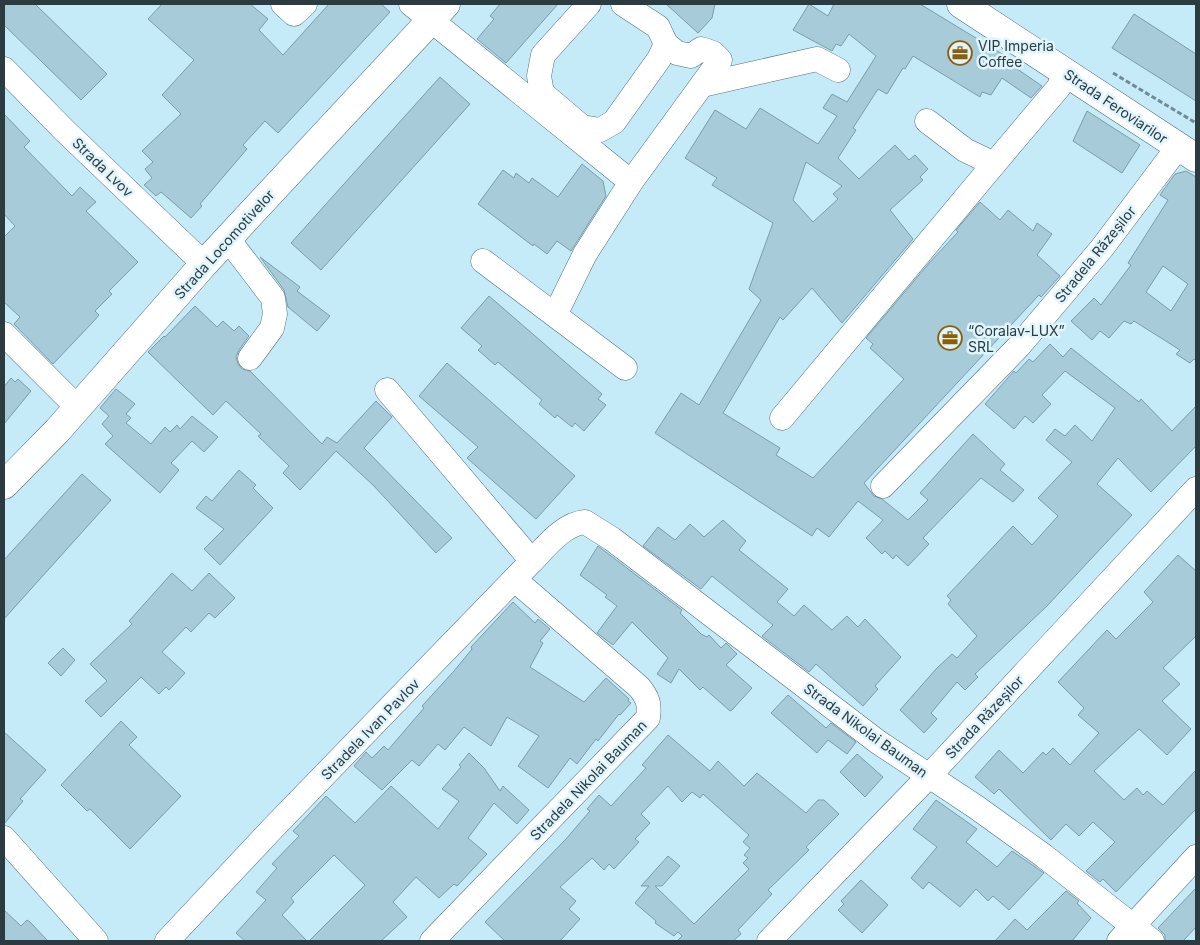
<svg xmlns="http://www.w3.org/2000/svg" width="1200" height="945" font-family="Inter,sans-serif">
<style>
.building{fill:#a7cbd8;stroke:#7b9daa;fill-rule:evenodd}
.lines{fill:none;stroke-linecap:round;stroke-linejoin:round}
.minor-casing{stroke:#50717d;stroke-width:25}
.major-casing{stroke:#50717d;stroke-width:29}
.path{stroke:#718a93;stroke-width:3;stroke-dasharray:5 2.5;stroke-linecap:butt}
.minor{stroke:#fff;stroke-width:24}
.major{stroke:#fff;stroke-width:28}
.labels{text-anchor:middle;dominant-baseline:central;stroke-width:5;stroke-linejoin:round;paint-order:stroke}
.poi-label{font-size:14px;fill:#2c3b40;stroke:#dff5fd;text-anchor:start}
.street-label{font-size:14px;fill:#2c3b40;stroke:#dff5fd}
</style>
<rect width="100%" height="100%" fill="#c6ebf8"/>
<g class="building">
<polygon points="4,4 35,4 107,74 81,100 4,25"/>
<polygon points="162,4 250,4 268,19 259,30 283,55 329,4 381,4 390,12 278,133 265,121 243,145 247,149 200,204 202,206 191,218 161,192 156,196 144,185 152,178 145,169 153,162 142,151 181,114 162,95 194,60 148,19"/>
<polygon points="500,4 558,4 506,63 477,39 494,19 490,16"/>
<polygon points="666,4 715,4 712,18 698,33"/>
<path d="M809 4 828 16 834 4H920L1012 60 1010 64 1042 86 1031 98 1002 78 991 95 982 92 980 97 913 56 905 69 903 68 887 94 878 89 853 128 856 130 838 158 859 179 895 145 909 160 915 155 928 169 920 177 923 180 890 210 913 239 842 323 812 288 783 320 780 317 723 413 780 448 776 455 813 478 904 379 870 348 873 344 866 338 930 262 958 232 956 230 980 202 1000 220 1008 210 1033 231 1037 223 1052 234 1037 255 1060 276 1041 297 1039 295 864 483 874 496 882 499 908 520 928 500 920 493 973 434 1005 464 1000 470 1024 490 1013 502 981 478 923 538 929 544 908 566 896 555 893 559 885 551 882 554 866 538 883 520 858 501 829 537 817 528 812 536 655 433 681 393 699 405 761 300 749 289 773 223 712 185 717 178 685 158 715 110 746 129 760 108 818 144 837 116 823 108 832 94 847 102 876 56 849 34 841 46 836 44 832 51 793 30ZM806 162 842 186 833 194 838 199 813 222 793 200Z"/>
<polygon points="1134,14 1196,54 1196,101 1112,48"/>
<polygon points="440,77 470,104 321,270 291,243"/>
<polygon points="1087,111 1140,145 1122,173 1073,141"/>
<polygon points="4,114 30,141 24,147 72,196 80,187 96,202 86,211 138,262 109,291 112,294 95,311 99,315 93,322 53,364 14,324 20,317 4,302 4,237 15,226 4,214"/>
<polygon points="582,164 603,181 606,196 571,251 557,241 547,254 534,244 533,246 478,204 503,170 514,178 516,173 529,183 532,178 558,197"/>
<path d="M1186 171 1196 177V360L1194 359 1190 363 1176 354 1180 350 1134 321 1131 324 1124 321 1109 338 1100 331 1092 340 1071 321 1094 298 1101 305 1131 265 1128 263 1168 200 1160 195 1175 174ZM1163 266 1188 284 1171 311 1146 292Z"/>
<polygon points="260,257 300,287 297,291 330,316 317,331 288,307 284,290"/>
<polygon points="489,296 602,394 598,399 606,405 584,431 575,423 572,427 557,415 555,418 539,404 542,400 498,362 495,365 478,350 482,346 461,328"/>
<polygon points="195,306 217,327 223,321 234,331 239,326 249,336 239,350 236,357 238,364 242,369 250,371 322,444 327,437 337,443 376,401 392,417 364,448 452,538 436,553 373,485 336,451 300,490 283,473 289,466 258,436 261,434 226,401 213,415 148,352 164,336 165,337"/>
<polygon points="1050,344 1063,357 1071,348 1139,402 1141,399 1172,431 1196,406 1196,446 1151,492 1118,458 1097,484 1132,515 1047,606 975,674 978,677 965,690 957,682 931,713 937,719 924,733 900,710 936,669 952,654 957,658 977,636 948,604 951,600 947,596 1013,526 1032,545 1058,516 1038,498 1072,462 1046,440 1055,429 1065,436 1075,425 1092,441 1115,408 1065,371 1042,395 1051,404 1033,423 1025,416 1014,429 985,404 1014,371 1016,373 1029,359 1033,362"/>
<polygon points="447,363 575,476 536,519 467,458 478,447 419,396"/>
<polygon points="11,378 15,382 18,379 31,391 4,424 4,387"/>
<polygon points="116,389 135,404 126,414 131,418 126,423 151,444 165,427 170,432 177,425 180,429 192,416 218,437 204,452 192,441 171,463 179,470 160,493 105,444 113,436 102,424 109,416 100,408"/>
<polygon points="239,470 256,485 253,488 273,508 220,565 204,549 224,529 196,508 206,496 212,501"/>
<polygon points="82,474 111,500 4,619 4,560"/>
<polygon points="723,520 746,541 739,550 788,589 777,602 794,616 804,605 832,630 847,616 858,627 865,619 901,657 875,686 878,689 863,706 816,664 809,672 762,636 773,625 712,576 701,589 643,546 658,527 675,540 690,524 704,537"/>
<polygon points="598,546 682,610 680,613 701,634 707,637 709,635 721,648 726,643 737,654 726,665 752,688 732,710 730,711 703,687 700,690 679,669 671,683 657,674 668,658 632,622 613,645 597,633 617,606 605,597 607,595 580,575"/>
<polygon points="1178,555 1196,571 1196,636 1163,668 1180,684 1162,701 1191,729 1167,755 1139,729 1094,771 1124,800 1137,788 1143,795 1147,791 1163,805 1196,770 1196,809 1116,892 1103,879 1100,882 1086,871 1115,842 1093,822 1079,836 1066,824 1051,840 999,789 994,794 975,777 999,750 1023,773 1043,752 1046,755 1053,748 1070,765 1099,733 1078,715 1084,708 1058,682 1107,630 1116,639 1153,602 1144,592"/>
<polygon points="172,573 192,591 209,573 235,598 215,618 209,613 191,632 186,627 162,652 185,673 169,690 166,687 159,694 141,677 101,717 85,701 107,681 90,664 132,624 129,621"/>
<polygon points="513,602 535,623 538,619 550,629 540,641 543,643 530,667 584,702 606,678 629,699 628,701 631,703 620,715 619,714 598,741 596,739 577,764 570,758 548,788 518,766 539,736 507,717 491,746 464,727 445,750 438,744 419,766 412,760 382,790 354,766 366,752 372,758 384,746 388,750 424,708 422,706 454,671 472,649 471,647"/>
<polygon points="63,648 75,660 61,676 48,663"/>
<polygon points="788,695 826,728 831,723 856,742 847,754 828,740 817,753 771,713"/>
<polygon points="121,721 137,737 129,745 181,796 130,849 90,809 87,811 61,785"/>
<polygon points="4,732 46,770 20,799 23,801 4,824"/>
<polygon points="668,735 710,771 718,761 744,786 757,773 806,813 818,800 824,800 839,814 806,847 809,850 768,890 772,894 738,930 741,934 733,941 677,941 682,936 678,932 674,936 655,923 656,921 635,903 649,886 641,886 668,856 680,866 662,886 655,886 694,924 749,869 743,863 748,858 744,855 750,848 743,842 749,835 703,794 700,798 692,792 682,802 668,786 641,814 650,823 635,839 639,842 614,869 609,864 604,870 592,858 560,887 576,901 569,909 580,919 560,941 505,941 485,922 566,839 590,811 587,809 599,795 611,806 646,768 642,765"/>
<polygon points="469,753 484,768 500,791 503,786 529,810 517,824 494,803 468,838 487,854 457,886 454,884 439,898 416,877 393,902 407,917 381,941 309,941 365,885 334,855 291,898 294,902 282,915 307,941 245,941 236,933 266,900 256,892 277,868 272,864 299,836 293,831 326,796 355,823 391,786 438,829 459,801 442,789 461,767 459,765"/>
<polygon points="857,754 883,777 865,797 840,772"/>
<polygon points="936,800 977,829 966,842 997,867 1012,851 1044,873 1009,910 993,896 988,901 976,889 960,907 929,882 923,889 911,878 937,847 913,829"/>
<polygon points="861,880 888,905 862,933 838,910 844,904 841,901"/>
<polygon points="1196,888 1196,927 1183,941 1165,941 1165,935 1158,928"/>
<polygon points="1066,891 1079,901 1077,903 1091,918 1072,941 995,941 1015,919 1027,930"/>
<polygon points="4,910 21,926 27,920 30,922 48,941 4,941"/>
</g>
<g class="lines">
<g class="minor-casing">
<g id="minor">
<polyline points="283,4 294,14 305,4"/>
<polyline points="411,4 631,182"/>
<polyline points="589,4 543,55 539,76 542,93 582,127 600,130 614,122 659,59 666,44"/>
<polyline points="4,69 65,131 204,264"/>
<polyline points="702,85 817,59 838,70"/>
<polyline points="927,121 965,150 994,164 1059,87 1064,72"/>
<polyline points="228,239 273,298 275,314 272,328 250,358"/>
<polyline points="483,261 625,368"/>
<polyline points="555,315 585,254 631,182 720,60 713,53 701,49 691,56 677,53 666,44 658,27 623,4"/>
<polyline points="4,334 77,407"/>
<polyline points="387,390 532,561"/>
<polyline points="782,418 994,164"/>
<polyline points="883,486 1019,346 1102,248 1178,147"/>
<polyline points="4,838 96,941"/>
<path d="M167 941 272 829 532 561C546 547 563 524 585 522L612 539 878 742 976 807 1044 856 1152 941"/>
<path d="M432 941 648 718C650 704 648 698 639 687L515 580"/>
<polyline points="769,941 929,776 1196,489"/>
<polyline points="1119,941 1196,857"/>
</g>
</g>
<g class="major-casing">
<g id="major">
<polyline points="961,4 1196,158"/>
<polyline points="4,485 57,431 204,264 446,4"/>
</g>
</g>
<polyline class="path" points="1113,73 1196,123"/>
<use href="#minor" class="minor"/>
<use href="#major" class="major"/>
</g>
<defs>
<g id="office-ring" transform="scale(1.25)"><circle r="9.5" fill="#dff5fd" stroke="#8e5d07" stroke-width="1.5"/><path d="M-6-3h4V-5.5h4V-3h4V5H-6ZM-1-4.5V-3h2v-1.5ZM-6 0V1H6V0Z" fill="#8e5d07"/></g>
</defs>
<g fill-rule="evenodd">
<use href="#office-ring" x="960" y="53"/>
<use href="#office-ring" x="950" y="338"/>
</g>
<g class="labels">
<g class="poi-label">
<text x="978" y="45">VIP Imperia<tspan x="978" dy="16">Coffee</tspan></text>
<text x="968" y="330">“Coralav-LUX”<tspan x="968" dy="16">SRL</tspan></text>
</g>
<g class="street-label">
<text transform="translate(1116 106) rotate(34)">Strada Feroviarilor</text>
<text transform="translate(103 167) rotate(44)">Strada Lvov</text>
<text transform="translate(224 244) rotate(-48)">Strada Locomotivelor</text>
<text transform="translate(1095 254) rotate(-51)">Stradela Răzeșilor</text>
<text transform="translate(984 717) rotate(-47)">Strada Răzeșilor</text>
<text transform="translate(370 729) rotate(-46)">Stradela Ivan Pavlov</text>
<text transform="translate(866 730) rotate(36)">Strada Nikolai Bauman</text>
<text transform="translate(588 780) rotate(-46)">Stradela Nikolai Bauman</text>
</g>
</g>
<rect width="1200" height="945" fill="none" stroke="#2c3b40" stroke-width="10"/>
</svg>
